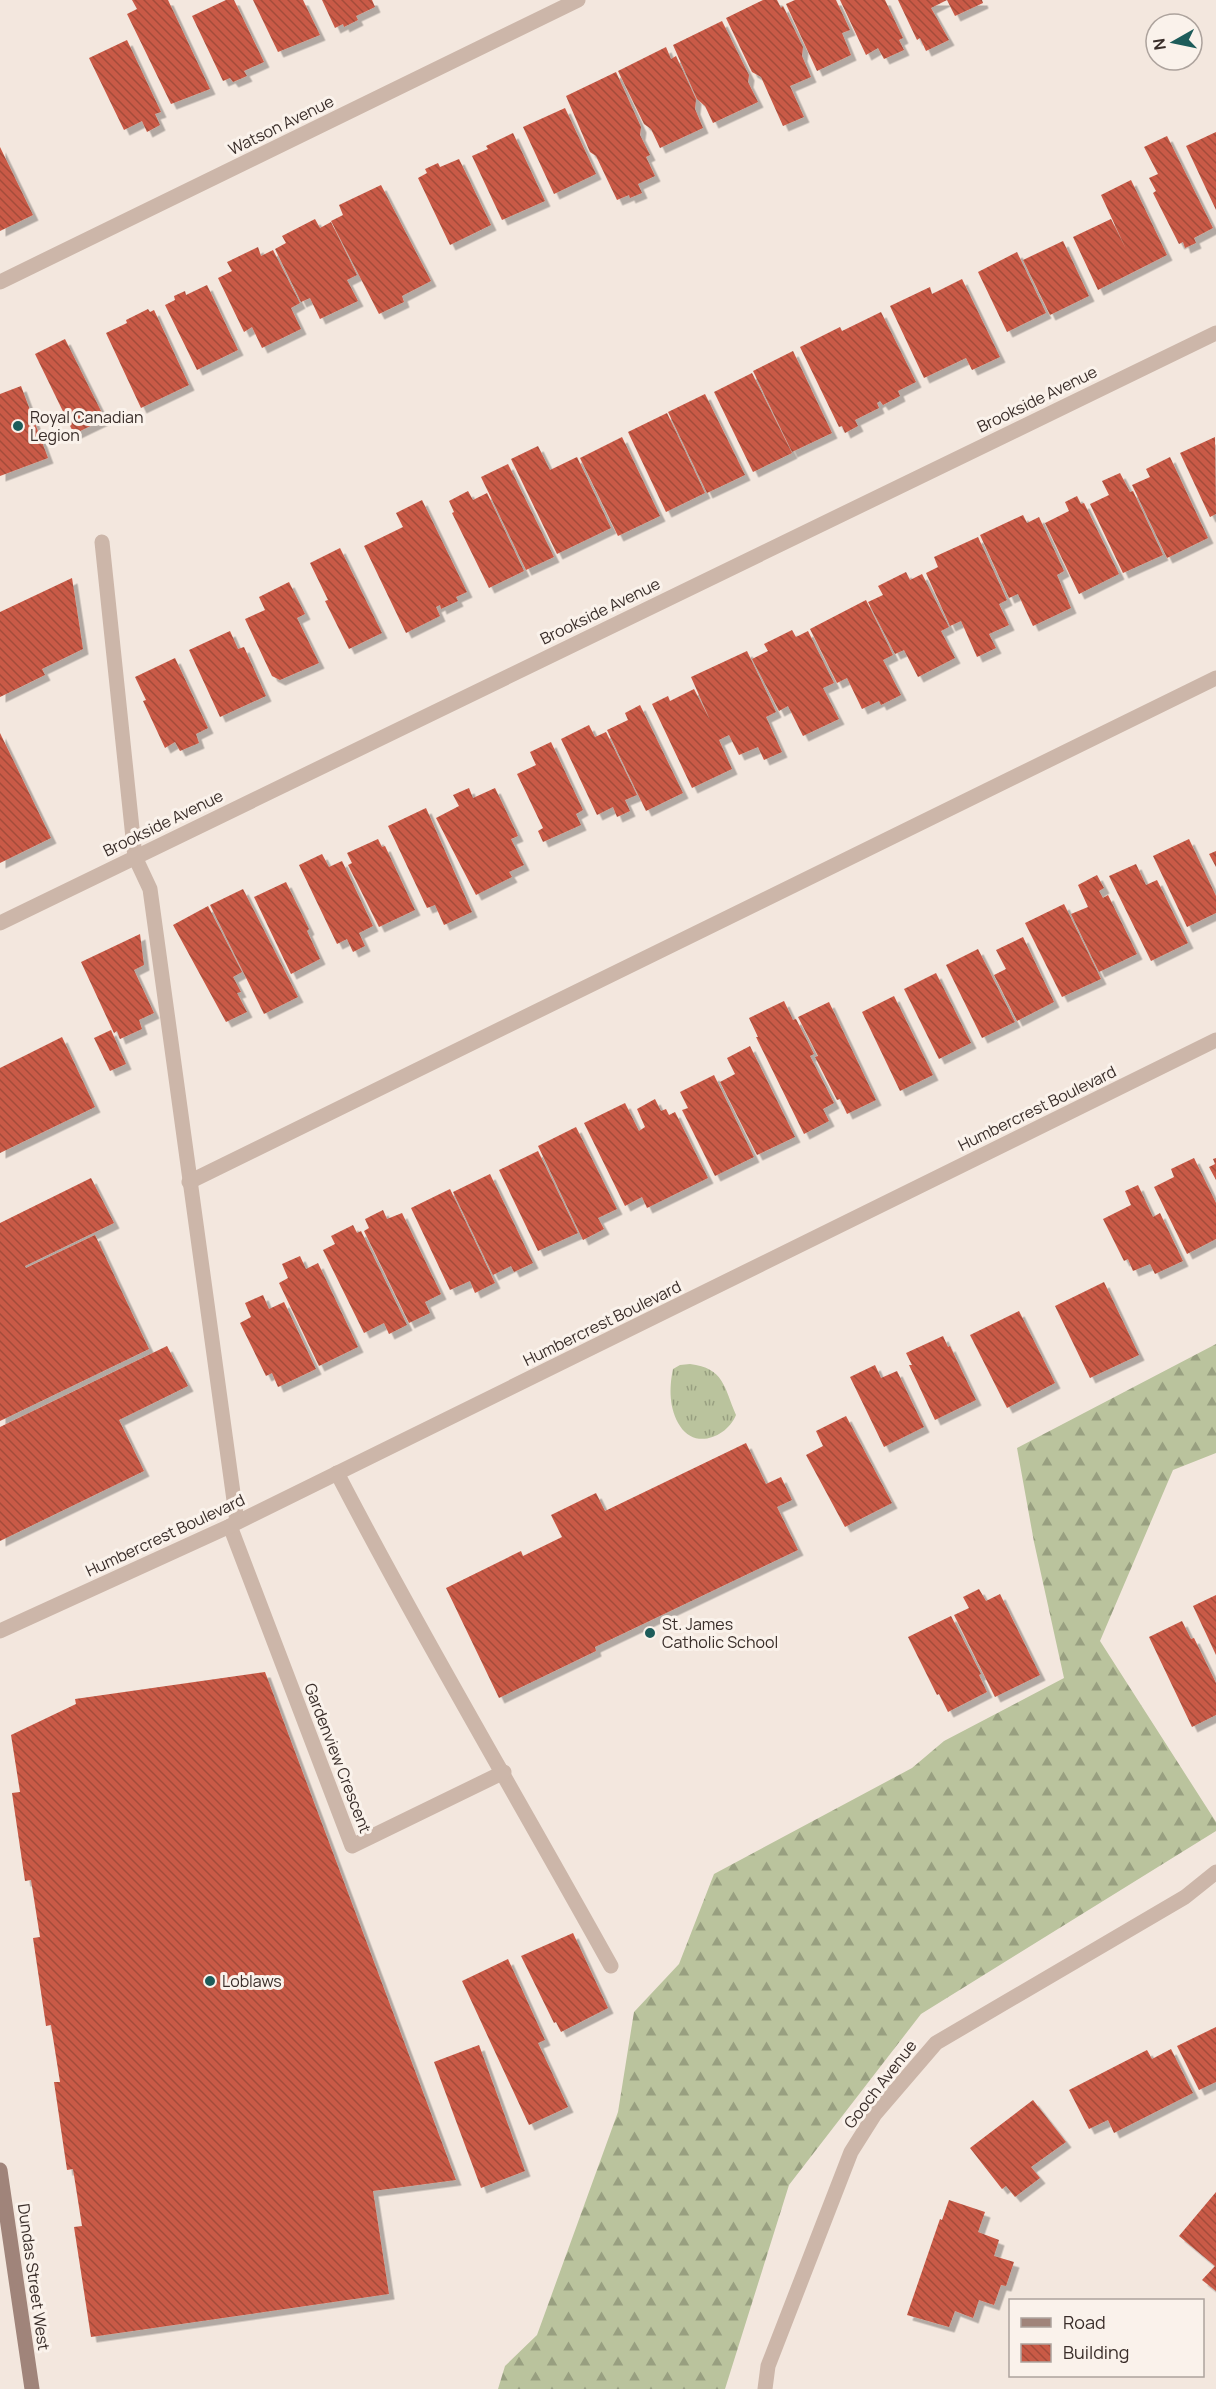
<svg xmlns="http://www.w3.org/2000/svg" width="1216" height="2389" font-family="Manrope,sans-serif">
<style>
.forest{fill:url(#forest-firs)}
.park{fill:url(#park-tufts)}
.building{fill:url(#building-back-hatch);filter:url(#shadow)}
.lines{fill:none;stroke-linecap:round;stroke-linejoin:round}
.service{stroke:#ccb6a9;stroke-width:15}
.minor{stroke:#ccb6a9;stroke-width:15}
.secondary{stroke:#a0847a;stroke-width:15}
.poi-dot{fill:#1d5c5a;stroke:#faf2eb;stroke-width:2}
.labels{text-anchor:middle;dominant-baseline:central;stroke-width:6;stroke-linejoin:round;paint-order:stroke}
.street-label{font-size:16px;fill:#392d29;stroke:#faf2eb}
.poi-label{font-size:16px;fill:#392d29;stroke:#faf2eb;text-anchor:start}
</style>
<defs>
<pattern id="forest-firs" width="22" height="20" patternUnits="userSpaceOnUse" patternTransform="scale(1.5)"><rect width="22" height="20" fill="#bac39d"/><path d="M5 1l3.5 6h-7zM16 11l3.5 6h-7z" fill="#989f80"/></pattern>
<pattern id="park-tufts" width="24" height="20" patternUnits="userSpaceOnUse" patternTransform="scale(1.5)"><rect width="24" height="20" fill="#bac39d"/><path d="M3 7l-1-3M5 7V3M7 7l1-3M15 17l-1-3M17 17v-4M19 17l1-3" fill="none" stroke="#989f80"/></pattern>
<pattern id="building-back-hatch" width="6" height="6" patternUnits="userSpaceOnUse" patternTransform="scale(1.5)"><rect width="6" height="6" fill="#c95a46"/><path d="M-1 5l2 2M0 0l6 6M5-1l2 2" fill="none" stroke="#a44b3a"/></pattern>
<filter id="shadow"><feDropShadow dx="5.5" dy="5.5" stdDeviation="0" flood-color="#0004"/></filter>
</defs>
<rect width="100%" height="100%" fill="#f3e7de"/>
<polygon class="forest" points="1216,1344 1216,1453 1173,1470 1100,1641 1216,1822 1216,1831 921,2014 789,2185 725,2389 498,2389 505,2366 537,2335 618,2112 634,2012 679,1964 714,1874 912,1768 944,1741 1064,1678 1034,1542 1017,1448"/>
<path class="park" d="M690 1364C724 1368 724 1387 736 1415 727 1437 695 1450 680 1426 669 1409 669 1388 673 1369L680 1365Z"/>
<g class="building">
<polygon points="132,0 168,0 210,89 171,104 127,14 137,9"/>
<polygon points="226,0 234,0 264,62 244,71 247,76 233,82 230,78 223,81 192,16"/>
<polygon points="253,0 303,0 320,35 278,52"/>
<polygon points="322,0 372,0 375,7 356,16 358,20 344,27 343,24 335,28"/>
<polygon points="763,0 777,0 781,8 783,6 803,47 802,56 811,77 790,86 804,117 783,126 761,77 752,72 726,18"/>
<polygon points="795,0 836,0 850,30 842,33 851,55 817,71 786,4"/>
<polygon points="840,0 885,0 903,38 899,40 904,50 884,59 878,48 866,55"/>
<polygon points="898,0 982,0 983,3 955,16 947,0 931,8 949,40 926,51 920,38 917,40"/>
<polygon points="722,21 749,75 748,82 758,102 713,123 705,106 697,99 673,45"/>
<polygon points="127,40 161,112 155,114 160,125 147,132 142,121 124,130 89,58"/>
<polygon points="666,47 671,59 676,56 696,99 695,109 703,128 660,148 651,129 644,124 618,71"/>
<polygon points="616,72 641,127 640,135 650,155 646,157 655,176 638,184 642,193 630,198 629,195 617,200 596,156 590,152 566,96"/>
<polygon points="565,108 596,174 554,194 523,127"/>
<polygon points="1216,132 1216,210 1186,146"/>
<polygon points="513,133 545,201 502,220 472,156 488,149 486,146"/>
<polygon points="1167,136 1213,228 1194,238 1196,243 1185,248 1183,242 1179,244 1153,193 1156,191 1149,178 1158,174 1144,147"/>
<polygon points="0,147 33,215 0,231"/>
<polygon points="459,159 491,225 450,245 418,178 427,173 425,169 438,163 440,167"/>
<polygon points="1131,180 1167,255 1098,290 1073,237 1111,219 1126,249 1101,195"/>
<polygon points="381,185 431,281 402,296 404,302 379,314 331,221 343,215 339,205"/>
<polygon points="315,219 320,228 331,222 357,275 347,280 358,301 320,319 310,298 301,302 275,249 286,243 282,236"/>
<polygon points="1063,241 1089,296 1050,315 1023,260"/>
<polygon points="258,247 261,256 273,250 300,303 291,308 301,329 262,348 252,327 244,332 218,278 232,271 227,262"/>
<polygon points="1017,252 1046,313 1007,332 978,272"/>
<polygon points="962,279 1000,357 972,370 966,358 924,378 890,306 930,287 932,294"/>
<polygon points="207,285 238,350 197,370 165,305 175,300 174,296 185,291 186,295"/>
<polygon points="148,309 150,312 154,310 189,385 141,408 106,333 127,323 126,320"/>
<polygon points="881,312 916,382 898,391 900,396 883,405 880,401 877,403 879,408 855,420 858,426 845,433 842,426 839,427 800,347 840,327 842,331"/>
<polygon points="65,339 105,419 74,434 35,354"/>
<polygon points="793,351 832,433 792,452 753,371"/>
<polygon points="752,373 792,453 753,472 714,392"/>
<polygon points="21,386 48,458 0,476 0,394"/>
<polygon points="705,394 745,475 707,493 668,412"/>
<polygon points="667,413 705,493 666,512 628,432"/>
<polygon points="622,437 660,516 618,536 580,458"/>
<polygon points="1215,437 1216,514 1210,517 1180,453"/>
<polygon points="538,446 550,470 577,457 611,528 557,554 511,459"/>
<polygon points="1170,457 1208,538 1167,558 1132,485 1150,477 1146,469"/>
<polygon points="508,464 554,557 526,570 481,477"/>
<polygon points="1120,473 1130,492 1133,491 1163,555 1123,573 1090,504 1109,495 1102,481"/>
<polygon points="468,491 473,500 487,493 524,571 489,588 452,513 454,512 449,501"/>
<polygon points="1077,496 1081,504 1084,503 1119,574 1079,594 1045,523 1069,511 1065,502"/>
<polygon points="422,500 467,592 456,597 458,601 441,609 440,605 436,607 440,616 406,633 364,546 403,527 396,513"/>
<polygon points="1023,515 1027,523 1039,517 1064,571 1057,575 1071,608 1033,626 1018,594 1009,598 980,535"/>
<polygon points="978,537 1007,600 999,604 1009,625 989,634 996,648 977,657 961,621 950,626 926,573 938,567 934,557"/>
<polygon points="340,548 382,633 349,649 325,601 328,600 310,563"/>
<polygon points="906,572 910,580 922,574 949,627 941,631 955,658 918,677 904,650 895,654 868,602 883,595 878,586"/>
<polygon points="72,578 83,649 42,669 45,675 0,697 0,612"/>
<polygon points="289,582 305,614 297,618 319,663 280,680 272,676 245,619 265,610 259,597"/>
<polygon points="866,600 893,655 883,660 901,695 881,705 879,701 862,709 847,678 837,683 810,629"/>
<polygon points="792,630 796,637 808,631 834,683 823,688 839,719 803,736 788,706 779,711 752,659 768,651 764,644"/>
<polygon points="230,631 238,649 244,647 266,696 220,717 189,650"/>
<polygon points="747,651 776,712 766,717 782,752 764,760 758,747 739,755 729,735 719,740 732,769 692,788 652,704 668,696 670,701 694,689 710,720 691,677"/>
<polygon points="175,658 208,728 196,734 199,743 180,751 175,742 165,748 143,701 146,700 135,677"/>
<polygon points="640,705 683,793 646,811 607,730 628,720 625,713"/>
<polygon points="589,725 595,737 606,732 637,795 625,800 630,811 617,817 613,807 597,815 561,739"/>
<polygon points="0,733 51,838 0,863"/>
<polygon points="551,742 583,810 576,814 581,825 543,842 538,831 543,828 517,774 536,765 530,752"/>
<polygon points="469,788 473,798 495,788 518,836 511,839 524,865 509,872 512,877 476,895 436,818 459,806 453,795"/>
<polygon points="426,808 472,912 444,925 435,905 427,908 388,826"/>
<polygon points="378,839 382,847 385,846 415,910 379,927 348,865 352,863 347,853"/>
<polygon points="1189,839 1216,896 1216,913 1187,927 1153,856"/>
<polygon points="1216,851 1216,867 1209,854"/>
<polygon points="322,854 329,867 342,861 373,926 359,933 365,946 353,952 347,939 337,944 299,865"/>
<polygon points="1136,864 1146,885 1157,880 1188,943 1151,961 1109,876"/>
<polygon points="1097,875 1104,888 1099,891 1103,898 1108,895 1137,954 1099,972 1071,914 1088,907 1078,885"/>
<polygon points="286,882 309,929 307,931 320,959 291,974 254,897"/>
<polygon points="243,889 298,997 264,1014 210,905"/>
<polygon points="1064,904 1101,979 1062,997 1025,923"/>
<polygon points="208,906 242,972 233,977 241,992 237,993 247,1012 226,1022 173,925"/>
<polygon points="140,934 144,965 134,970 154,1013 139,1020 142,1029 120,1039 117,1031 114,1033 81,962"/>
<polygon points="1023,937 1054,1002 1017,1021 994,975 1006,969 996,950"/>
<polygon points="978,949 1015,1022 982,1038 946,965"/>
<polygon points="936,973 971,1043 939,1059 904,989"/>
<polygon points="894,996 933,1075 900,1091 862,1012"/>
<polygon points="784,1001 793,1020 796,1019 814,1054 810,1056 834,1103 823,1109 829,1121 804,1134 756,1037 758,1037 749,1018"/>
<polygon points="829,1002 876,1100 847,1114 840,1099 837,1100 815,1057 818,1056 798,1017"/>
<polygon points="111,1030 126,1064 110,1071 94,1038"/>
<polygon points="62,1037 95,1107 0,1153 0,1068"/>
<polygon points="750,1046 795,1137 757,1155 720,1082 735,1074 727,1058"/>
<polygon points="714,1075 754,1157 715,1176 682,1110 688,1108 680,1092"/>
<polygon points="655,1099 661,1111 666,1109 669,1115 675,1112 708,1178 647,1208 642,1197 625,1206 584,1123 625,1103 639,1131 645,1127 637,1109"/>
<polygon points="576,1127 617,1209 598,1218 604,1229 583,1240 538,1146"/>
<polygon points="538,1151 578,1233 538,1251 499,1170"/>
<polygon points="1194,1158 1216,1203 1216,1239 1187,1254 1154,1187 1174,1177 1171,1169"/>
<polygon points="1216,1158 1216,1180 1209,1167 1215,1164 1213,1159"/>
<polygon points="490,1174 533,1263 514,1272 511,1266 493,1275 453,1192"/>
<polygon points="91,1178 114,1223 25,1266 26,1268 95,1235 149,1349 0,1421 0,1223"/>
<polygon points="1138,1185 1153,1217 1160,1213 1183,1261 1155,1274 1150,1264 1133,1271 1128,1259 1124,1261 1103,1219 1131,1205 1125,1191"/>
<polygon points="450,1189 495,1283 475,1293 470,1281 450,1290 411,1208"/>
<polygon points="383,1210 387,1219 402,1213 441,1294 425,1302 430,1313 409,1323 364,1231 369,1228 365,1219"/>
<polygon points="353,1225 357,1233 361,1231 407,1325 389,1334 384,1323 364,1333 323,1250 335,1244 331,1236"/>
<polygon points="300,1256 306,1269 318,1263 358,1347 319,1366 279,1283 288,1278 282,1264"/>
<polygon points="1104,1282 1139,1355 1090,1378 1055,1306"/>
<polygon points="263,1295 269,1309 284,1302 316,1369 278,1387 272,1373 266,1376 240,1323 251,1317 245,1303"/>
<polygon points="1019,1311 1055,1383 1007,1408 970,1335"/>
<polygon points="943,1336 948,1347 950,1346 976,1400 935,1420 909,1365 912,1365 906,1353"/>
<polygon points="167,1346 188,1386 119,1420 144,1471 0,1541 0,1427"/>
<polygon points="875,1365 881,1378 897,1371 924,1427 884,1447 850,1377"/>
<polygon points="846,1416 892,1503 845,1527 806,1455 823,1446 816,1431"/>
<polygon points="746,1443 766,1484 781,1477 792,1500 777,1507 798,1550 595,1647 596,1651 499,1698 446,1588 521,1551 523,1556 562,1537 551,1515 596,1493 605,1511"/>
<polygon points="979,1589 986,1601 1000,1594 1040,1675 995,1697 954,1615 969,1608 963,1597"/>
<polygon points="1216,1595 1216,1655 1193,1606"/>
<polygon points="951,1616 981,1674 979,1675 987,1692 948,1712 939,1694 937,1695 908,1637"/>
<polygon points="1182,1621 1191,1639 1194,1638 1216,1683 1216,1715 1192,1727 1149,1637"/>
<polygon points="265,1672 456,2180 373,2191 389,2294 91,2337 74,2227 82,2226 73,2169 67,2170 54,2082 60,2082 51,2025 46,2026 33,1938 40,1937 31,1880 25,1881 12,1793 20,1792 11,1735 76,1704 75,1699"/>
<polygon points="573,1933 608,2008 561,2032 556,2022 554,2023 521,1956"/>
<polygon points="508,1959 545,2040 538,2043 568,2107 529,2125 462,1981"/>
<polygon points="1216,2027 1216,2082 1199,2090 1177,2046"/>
<polygon points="479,2045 525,2171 481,2188 434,2062"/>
<polygon points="1171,2049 1193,2093 1114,2133 1108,2120 1089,2129 1069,2090 1147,2050 1152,2059"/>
<polygon points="1033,2100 1066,2142 1031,2167 1040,2178 1015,2197 1006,2186 1002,2189 970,2148"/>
<polygon points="1216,2192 1216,2291 1202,2280 1215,2266 1179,2236"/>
<polygon points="949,2200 985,2212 978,2232 999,2240 994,2256 1014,2262 1006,2286 1001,2285 994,2305 979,2300 973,2318 955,2311 949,2327 907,2315 940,2219 942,2220"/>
</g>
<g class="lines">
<g class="service">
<polyline points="102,542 135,857 150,889 237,1522"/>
<polyline points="189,1182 1216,678"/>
<path d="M337 1473C424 1640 520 1802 611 1966"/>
</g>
<g class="minor">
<polyline points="0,282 578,0"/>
<polyline points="0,923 1216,333"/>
<polyline points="230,1526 352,1846 504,1772"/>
<polyline points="0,1631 230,1526 1216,1040"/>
<polyline points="765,2389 768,2366 851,2152 875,2114 936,2043 1185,1897 1216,1872"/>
</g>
<polyline class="secondary" points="0,2170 32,2389"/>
</g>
<g class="poi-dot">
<circle cx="18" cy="426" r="6"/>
<circle cx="650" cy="1633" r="6"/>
<circle cx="210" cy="1981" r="6"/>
</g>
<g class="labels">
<g class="street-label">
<text transform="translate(281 125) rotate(-26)">Watson Avenue</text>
<text transform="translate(1037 399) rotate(-26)">Brookside Avenue</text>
<text transform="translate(600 611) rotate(-26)">Brookside Avenue</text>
<text transform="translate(163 823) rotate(-26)">Brookside Avenue</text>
<text transform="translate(1037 1108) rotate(-26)">Humbercrest Boulevard</text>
<text transform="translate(602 1323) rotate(-26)">Humbercrest Boulevard</text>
<text transform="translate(165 1535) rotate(-25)">Humbercrest Boulevard</text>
<text transform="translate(338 1758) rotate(69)">Gardenview Crescent</text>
<text transform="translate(880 2084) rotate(-52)">Gooch Avenue</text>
<text transform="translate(34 2277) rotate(82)">Dundas Street West</text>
</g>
<g class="poi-label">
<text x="30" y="417">Royal Canadian<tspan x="30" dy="18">Legion</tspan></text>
<text x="662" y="1624">St. James<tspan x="662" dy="18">Catholic School</tspan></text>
<text x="222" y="1981">Loblaws</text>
</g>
</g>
<rect x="1009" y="2299" width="195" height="78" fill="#faf2eb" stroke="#ada39d" stroke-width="1.5"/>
<rect x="1021" y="2318" width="30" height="9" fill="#a0847a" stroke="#ada39d" stroke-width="1.5"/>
<text x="1063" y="2329" font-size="18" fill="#392d29">Road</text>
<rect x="1021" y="2344" width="30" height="18" fill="url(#building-back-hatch)" stroke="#ada39d" stroke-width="1.5"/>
<text x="1063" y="2359" font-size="18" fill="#392d29">Building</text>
<g transform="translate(1174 42) rotate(261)"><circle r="28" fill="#faf2eb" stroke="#ada39d" stroke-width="1.5"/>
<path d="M0-4.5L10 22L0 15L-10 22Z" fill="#1d5c5a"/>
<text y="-9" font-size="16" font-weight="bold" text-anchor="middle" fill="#392d29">N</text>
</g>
</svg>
